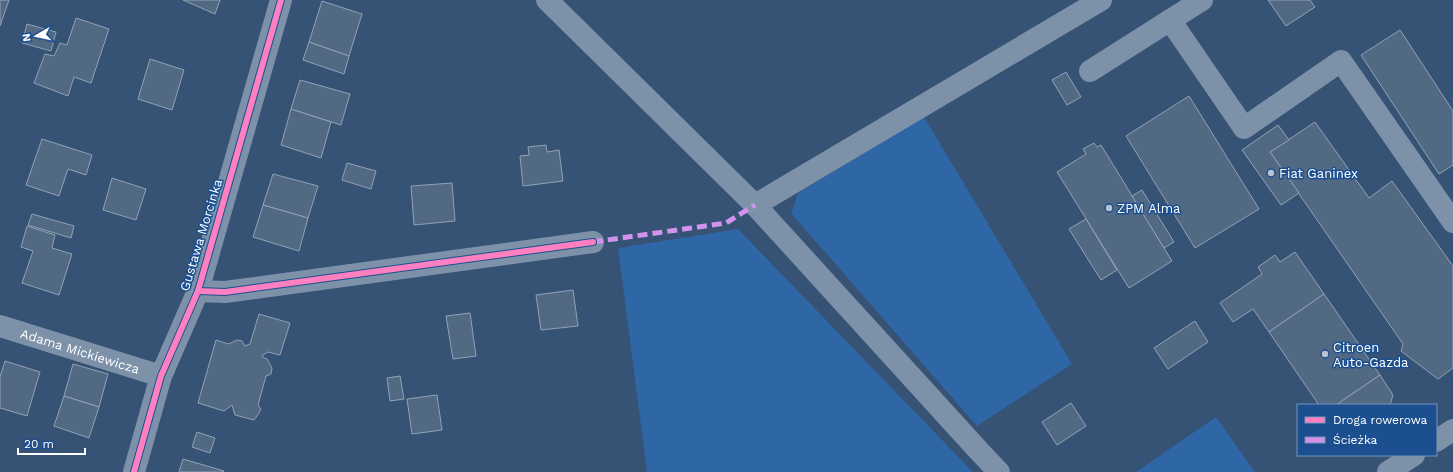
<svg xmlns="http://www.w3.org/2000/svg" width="1453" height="472" font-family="'Work Sans',sans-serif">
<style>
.green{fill:#2f66a5}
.building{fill:#526984;stroke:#92a2b6}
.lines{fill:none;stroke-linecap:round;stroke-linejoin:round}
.minor{stroke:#7d92a8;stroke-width:22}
.quiet{stroke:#d193ec;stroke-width:5;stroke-dasharray:10 5;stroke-linecap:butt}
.cycleway-casing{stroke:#1b4f8f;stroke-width:8}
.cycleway{stroke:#ff80c0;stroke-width:6}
.poi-dot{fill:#b9c2ce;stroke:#1b4f8f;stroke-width:1.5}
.labels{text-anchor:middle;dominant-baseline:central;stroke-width:3;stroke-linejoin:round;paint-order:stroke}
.poi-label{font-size:13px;fill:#fff;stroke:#1b4f8f;text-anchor:start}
.street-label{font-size:13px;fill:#fff;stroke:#1b4f8f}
</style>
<rect width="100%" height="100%" fill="#365274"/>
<g class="green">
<polygon points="924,117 1072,364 977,426 791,213 798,193"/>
<polygon points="738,229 973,472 647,472 618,248"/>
<polygon points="1216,417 1255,472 1136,472"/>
</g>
<g class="building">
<polygon points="0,0 9,0 0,26"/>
<polygon points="183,0 220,0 215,14"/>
<polygon points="1268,0 1310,0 1315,7 1286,26"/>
<polygon points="322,1 362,14 349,56 309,42"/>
<polygon points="76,18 109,29 91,83 74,77 68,96 34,83 45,54 54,56 60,43 67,45"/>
<polygon points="27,24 56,32 51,51 22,43"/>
<polygon points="1400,30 1453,111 1453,165 1439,174 1361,55"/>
<polygon points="309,42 349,56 344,74 303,60"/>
<polygon points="150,59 184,70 172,110 138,99"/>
<polygon points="1066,72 1081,97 1067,105 1052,80"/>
<polygon points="300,80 350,94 341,125 291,109"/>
<polygon points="1189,96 1259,209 1195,248 1126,136"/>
<polygon points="291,109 331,122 321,158 281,145"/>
<polygon points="1315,122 1369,198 1392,181 1453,266 1453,368 1438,379 1401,351 1403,344 1270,152"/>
<polygon points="1278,125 1289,140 1270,152 1299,193 1281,205 1242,150"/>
<polygon points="42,139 92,155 86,175 68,169 59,196 26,185"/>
<polygon points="1094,143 1097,147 1101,145 1172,261 1129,288 1057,172 1086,154 1083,149"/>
<polygon points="546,145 547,152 559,150 563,181 523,186 520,156 529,155 528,147"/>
<polygon points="347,163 376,171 371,189 342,180"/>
<polygon points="273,174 318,186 308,218 263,205"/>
<polygon points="112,178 146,189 136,220 103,210"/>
<polygon points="452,183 455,221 414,225 411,186"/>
<polygon points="1142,190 1174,242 1164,248 1132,196"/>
<polygon points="263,205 308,218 299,251 253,237"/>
<polygon points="32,214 74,226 71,238 28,225"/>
<polygon points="1086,219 1117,270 1101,280 1069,229"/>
<polygon points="27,226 55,235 52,248 72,254 59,295 22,283 33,251 21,247"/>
<polygon points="1295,252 1324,294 1269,332 1253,309 1233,322 1220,303 1262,274 1258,267 1275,255 1280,262"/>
<polygon points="573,290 578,326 541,330 536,295"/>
<polygon points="1324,294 1380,375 1336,405 1319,405 1269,332"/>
<polygon points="470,313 476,356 453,359 446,316"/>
<polygon points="259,314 290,323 280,355 268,352 263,355 262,357 267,359 272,368 271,374 266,376 258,405 261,409 259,413 254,420 235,415 232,405 224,411 198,403 216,340 229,344 237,340 242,341 245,346 250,344"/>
<polygon points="1195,321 1208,342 1168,369 1154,348"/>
<polygon points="5,361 40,372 27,416 0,408 0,377"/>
<polygon points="73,364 108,374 99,407 64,396"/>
<polygon points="1380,375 1393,395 1390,405 1336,405"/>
<polygon points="400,376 404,399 390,401 387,378"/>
<polygon points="437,395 442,430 412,434 407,399"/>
<polygon points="64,396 99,407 89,438 54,426"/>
<polygon points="1071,403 1086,426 1057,445 1042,422"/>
<polygon points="197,432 215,438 210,453 192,447"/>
<polygon points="183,459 224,471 223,472 179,472"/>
</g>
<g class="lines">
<g class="minor">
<polyline points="547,0 755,205 979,451 999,472"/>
<polyline points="1170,20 1244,128 1341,61 1453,222"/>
<polyline points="1090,71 1202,0"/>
<polyline points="755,205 1101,0"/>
<polyline points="198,291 225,292 593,242"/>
<path id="s1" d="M0 326 161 376"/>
<polyline points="1436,441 1453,430"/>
<polyline points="134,472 161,376 198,291 281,0"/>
<polyline points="1388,472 1414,455"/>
</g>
<polyline class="quiet" points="593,242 726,223 755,205"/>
<g class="cycleway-casing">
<g id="cycleway">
<polyline points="198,291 225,292 593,242"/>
<polyline points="134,472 161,376 198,291 281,0"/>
</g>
</g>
<use href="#cycleway" class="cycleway"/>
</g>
<g class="poi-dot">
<circle cx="1271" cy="173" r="4"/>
<circle cx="1109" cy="208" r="4"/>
<circle cx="1325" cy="354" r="4"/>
</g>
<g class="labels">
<g class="poi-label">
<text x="1279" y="173">Fiat Ganinex</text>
<text x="1117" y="208">ZPM Alma</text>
<text x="1333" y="347">Citroen<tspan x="1333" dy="15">Auto-Gazda</tspan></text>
</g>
<g class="street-label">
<text transform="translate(201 235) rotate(-73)">Gustawa Morcinka</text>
<text stroke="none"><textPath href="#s1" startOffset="84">Adama Mickiewicza</textPath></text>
</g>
</g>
<rect x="1297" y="404" width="140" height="52" fill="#1b4f8f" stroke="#7695bc"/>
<rect x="1305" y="417" width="20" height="6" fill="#ff80c0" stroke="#7695bc"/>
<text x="1333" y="424" font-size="12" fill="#ffffff">Droga rowerowa</text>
<rect x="1305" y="437" width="20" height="6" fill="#d193ec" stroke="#7695bc"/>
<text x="1333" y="444" font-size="12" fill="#ffffff">Ścieżka</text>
<g transform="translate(36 36) rotate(261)" stroke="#1b4f8f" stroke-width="3" paint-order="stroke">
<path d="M0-3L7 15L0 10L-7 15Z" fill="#ffffff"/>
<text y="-6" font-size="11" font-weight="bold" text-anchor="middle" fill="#ffffff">N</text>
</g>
<path d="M18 448v6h67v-6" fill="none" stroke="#ffffff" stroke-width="2"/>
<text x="24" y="448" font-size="12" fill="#ffffff" stroke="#1b4f8f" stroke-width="3" paint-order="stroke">20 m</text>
</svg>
